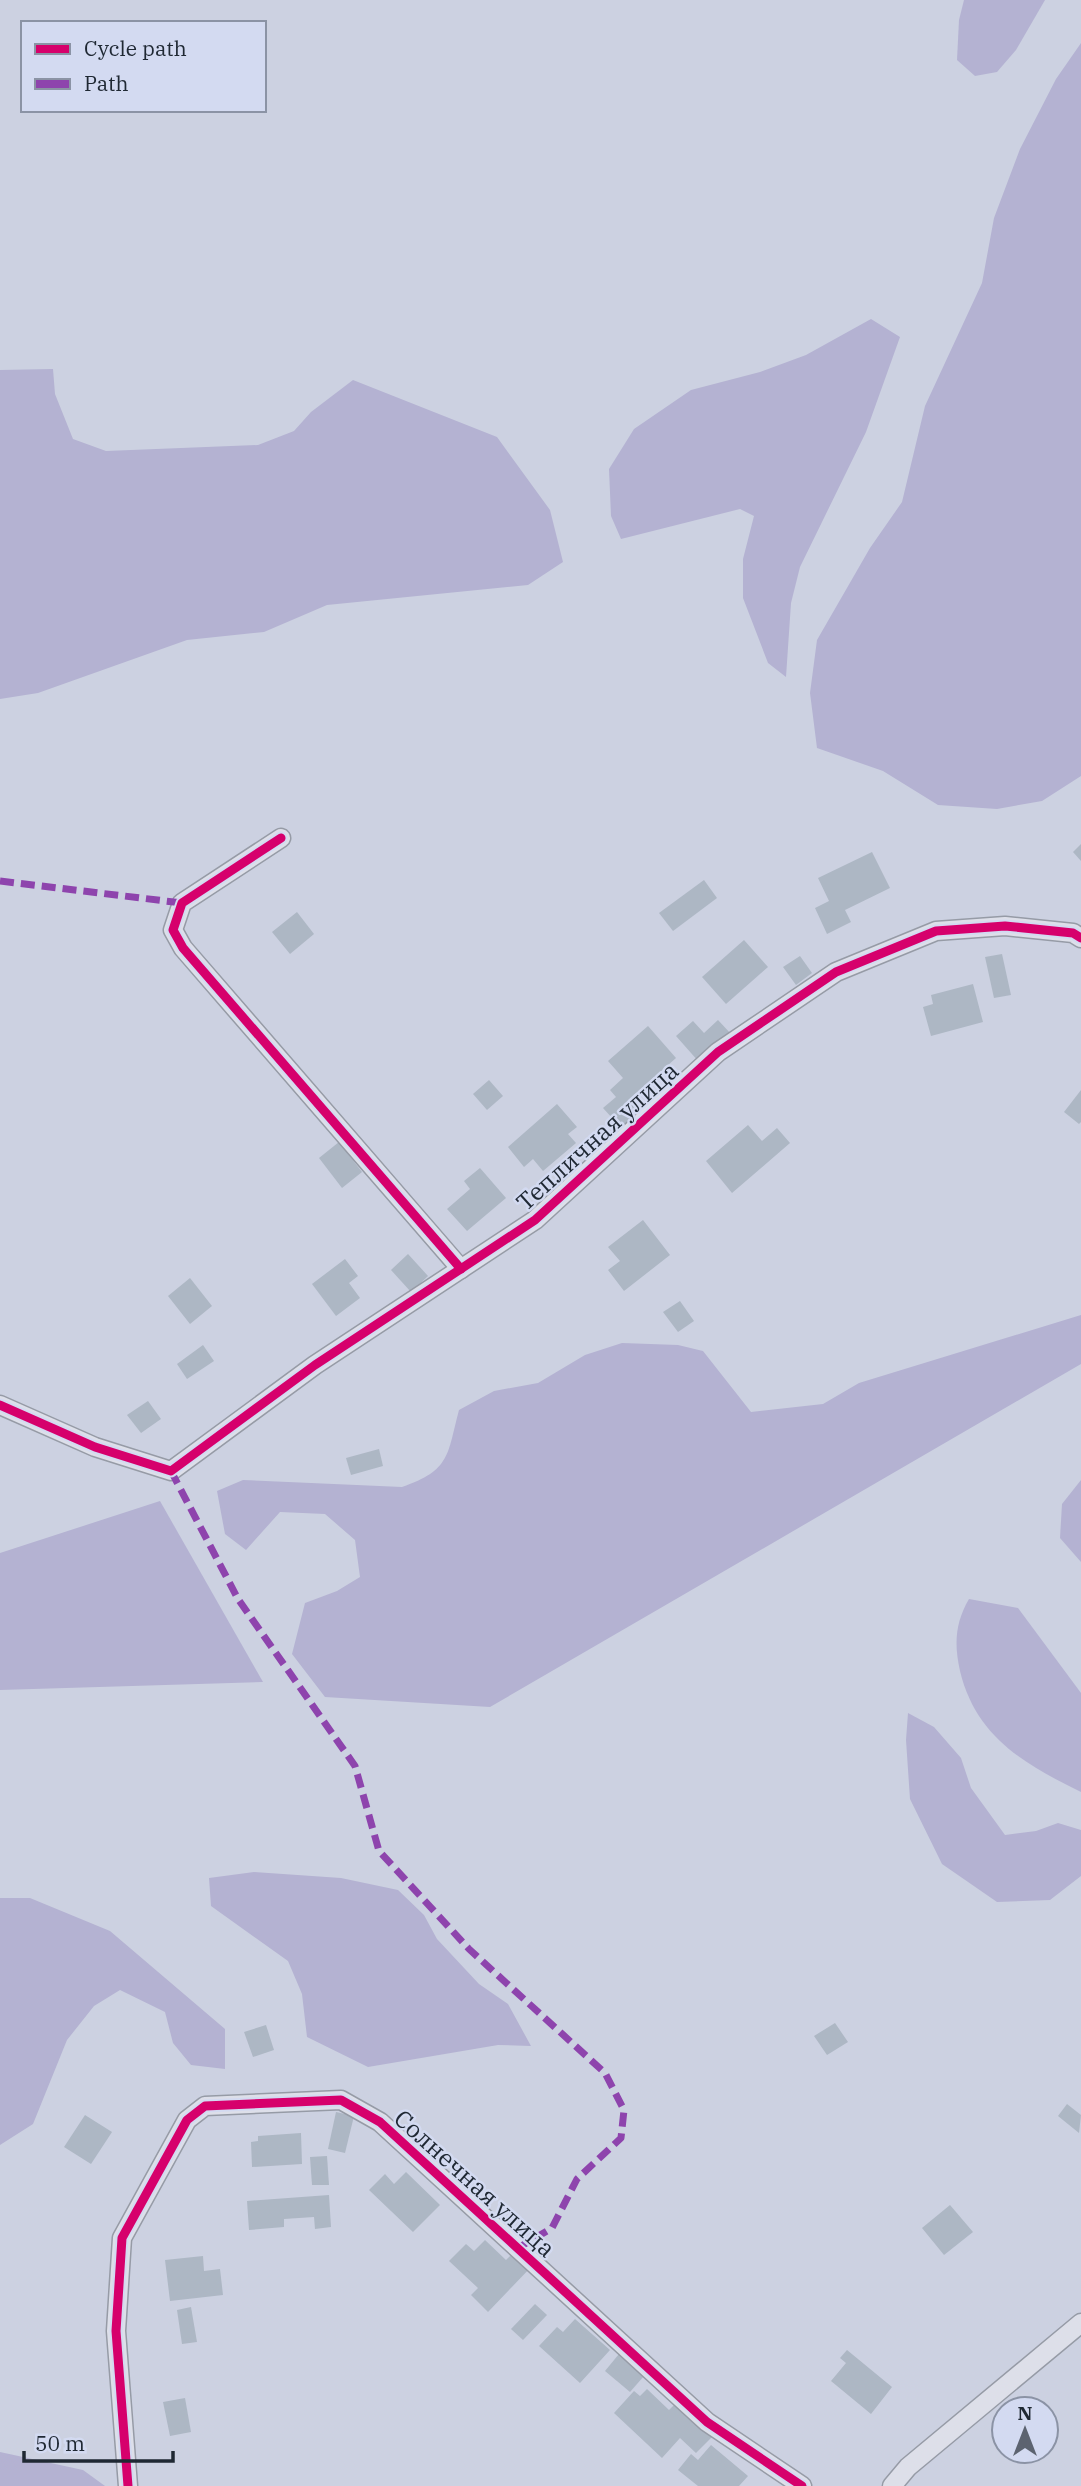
<svg xmlns="http://www.w3.org/2000/svg" width="1081" height="2486" font-family="'IBM Plex Serif',serif">
<style>
.green{fill:#b4b2d2}
.building{fill:#adb7c4}
.lines{fill:none;stroke-linecap:round;stroke-linejoin:round}
.street-casing{stroke:#969ba6;stroke-width:21}
.street{stroke:#dddfe9;stroke-width:18}
.quiet{stroke:#8e44ad;stroke-width:7;stroke-dasharray:14 7;stroke-linecap:butt}
.cycleway-casing{stroke:#d3daf1;stroke-width:13}
.cycleway{stroke:#d6006c;stroke-width:9}
.labels{text-anchor:middle;dominant-baseline:central;stroke-width:5;stroke-linejoin:round;paint-order:stroke}
.street-label{font-size:24px;fill:#1f2833;stroke:#d3daf1}
</style>
<rect width="100%" height="100%" fill="#ccd1e1"/>
<g class="green">
<polygon points="964,0 1045,0 1016,50 997,72 975,76 957,60 959,20"/>
<polygon points="1081,43 1081,776 1042,801 997,809 938,805 883,771 817,748 810,693 817,640 870,548 902,502 925,406 982,283 994,218 1020,149 1056,79"/>
<polygon points="871,319 900,337 866,432 800,567 791,603 786,677 768,663 743,598 743,559 754,516 740,509 621,539 611,516 609,469 634,429 691,390 760,372 806,355"/>
<polygon points="53,369 55,394 73,439 106,451 258,445 294,431 311,412 353,380 497,437 550,510 563,562 528,585 327,605 264,632 187,640 38,693 0,699 0,370"/>
<path d="M1081 1315V1364L490 1707 325 1697 292 1654 305 1603 337 1591 360 1577 355 1540 325 1514 280 1512 246 1550 225 1534 217 1491 243 1480 402 1487C451 1470 447 1455 459 1410L494 1391 538 1383 585 1355 622 1343 678 1345 703 1351 751 1412 823 1404 859 1383Z"/>
<polygon points="1081,1480 1081,1562 1060,1538 1062,1504"/>
<polygon points="160,1501 263,1682 0,1690 0,1553"/>
<path d="M969 1599 1018 1608 1081 1693V1792C1024 1764 976 1737 960 1671 954 1644 955 1623 969 1599Z"/>
<polygon points="908,1713 934,1727 961,1758 971,1788 1005,1835 1036,1831 1058,1823 1081,1830 1081,1876 1050,1900 997,1902 942,1864 910,1799 906,1740"/>
<polygon points="254,1872 341,1878 398,1890 424,1915 437,1939 479,1984 508,2004 531,2046 498,2045 368,2067 307,2037 302,1994 288,1961 211,1906 209,1878"/>
<polygon points="0,1898 30,1898 110,1931 225,2029 225,2069 191,2065 173,2043 165,2012 120,1990 94,2006 67,2040 33,2124 0,2145"/>
<polygon points="0,2452 83,2470 105,2486 0,2486"/>
</g>
<g class="building">
<polygon points="1081,844 1081,861 1073,852"/>
<polygon points="872,852 890,888 845,910 851,922 827,934 815,908 829,901 818,878"/>
<polygon points="704,880 717,898 673,931 659,913"/>
<polygon points="297,912 314,934 290,954 272,932"/>
<polygon points="744,940 768,967 726,1004 702,977"/>
<polygon points="1002,954 1011,995 994,998 985,957"/>
<polygon points="800,956 812,973 796,985 783,967"/>
<polygon points="973,984 983,1022 931,1036 923,1007 933,1004 931,995"/>
<polygon points="718,1020 731,1034 699,1062 676,1036 693,1021 704,1033"/>
<polygon points="648,1026 676,1058 634,1095 649,1111 625,1132 603,1108 616,1097 610,1090 623,1078 608,1061"/>
<polygon points="489,1080 503,1096 487,1110 473,1094"/>
<polygon points="1081,1090 1081,1122 1079,1124 1064,1112"/>
<polygon points="557,1104 577,1127 568,1134 576,1143 543,1171 533,1159 524,1167 508,1147"/>
<polygon points="748,1125 762,1141 777,1128 790,1143 732,1193 706,1161"/>
<polygon points="339,1142 362,1172 342,1188 319,1158"/>
<polygon points="480,1168 506,1198 467,1231 447,1209 470,1189 464,1181"/>
<polygon points="643,1220 670,1255 624,1291 608,1270 620,1261 608,1247"/>
<polygon points="408,1254 428,1276 411,1292 391,1270"/>
<polygon points="345,1259 358,1276 349,1283 360,1298 336,1316 312,1284"/>
<polygon points="190,1278 212,1306 190,1324 168,1296"/>
<polygon points="680,1301 694,1321 678,1332 663,1312"/>
<polygon points="203,1345 214,1361 187,1379 177,1364"/>
<polygon points="148,1401 161,1419 141,1433 127,1415"/>
<polygon points="379,1449 383,1466 351,1475 346,1458"/>
<polygon points="835,2023 848,2042 827,2055 814,2036"/>
<polygon points="266,2025 274,2050 253,2057 244,2032"/>
<polygon points="1067,2104 1081,2115 1079,2133 1058,2116"/>
<polygon points="336,2112 354,2116 345,2153 328,2149"/>
<polygon points="85,2115 112,2132 91,2164 64,2147"/>
<polygon points="301,2133 302,2164 252,2167 251,2142 258,2141 258,2136"/>
<polygon points="327,2156 329,2185 312,2185 310,2157"/>
<polygon points="406,2172 440,2205 413,2232 369,2190 385,2174 394,2184"/>
<polygon points="329,2195 331,2227 315,2229 314,2217 284,2219 284,2227 249,2230 247,2201"/>
<polygon points="950,2205 973,2232 944,2255 922,2228"/>
<polygon points="485,2240 506,2260 517,2249 533,2265 488,2312 471,2295 478,2288 449,2261 466,2244 474,2251"/>
<polygon points="203,2256 204,2271 220,2269 223,2295 170,2301 165,2260"/>
<polygon points="535,2304 547,2315 523,2340 511,2329"/>
<polygon points="191,2307 197,2342 182,2344 177,2310"/>
<polygon points="575,2319 610,2350 580,2383 539,2346 557,2327 563,2332"/>
<polygon points="847,2350 892,2387 871,2414 831,2381 846,2363 840,2358"/>
<polygon points="619,2354 644,2376 630,2392 605,2371"/>
<polygon points="647,2389 669,2410 677,2402 713,2436 696,2453 680,2438 662,2458 614,2413 634,2391 640,2396"/>
<polygon points="185,2398 191,2432 170,2436 163,2402"/>
<polygon points="711,2445 748,2476 739,2486 698,2486 678,2470 691,2454 698,2460"/>
</g>
<g class="lines">
<g class="street-casing">
<g id="street">
<polyline points="281,838 182,903 173,930 183,948 461,1269"/>
<polyline points="0,1405 95,1447 171,1471 315,1365 535,1220 718,1052 836,972 936,931 1005,926 1073,933 1081,938"/>
<polyline points="128,2486 116,2331 122,2238 187,2120 205,2106 341,2100 380,2122 707,2422 802,2486"/>
<polyline points="892,2486 908,2467 1081,2323"/>
</g>
</g>
<use href="#street" class="street"/>
<g class="quiet">
<polyline points="0,881 182,903"/>
<polyline points="171,1471 238,1599 355,1766 379,1851 469,1949 605,2073 624,2110 621,2138 577,2179 552,2228 518,2248"/>
</g>
<g class="cycleway-casing">
<g id="cycleway">
<polyline points="281,838 182,903 173,930 183,948 461,1269"/>
<polyline points="0,1405 95,1447 171,1471 315,1365 535,1220 718,1052 836,972 936,931 1005,926 1073,933 1081,938"/>
<polyline points="128,2486 116,2331 122,2238 187,2120 205,2106 341,2100 380,2122 707,2422 802,2486"/>
</g>
</g>
<use href="#cycleway" class="cycleway"/>
</g>
<g class="labels">
<g class="street-label">
<text transform="translate(597 1136) rotate(-42)">Тепличная улица</text>
<text transform="translate(475 2183) rotate(42)">Солнечная улица</text>
</g>
</g>
<rect x="21" y="21" width="245" height="91" fill="#d3daf1" stroke="#8b93a5" stroke-width="2"/>
<rect x="35" y="44" width="35" height="10" fill="#d6006c" stroke="#8b93a5" stroke-width="2"/>
<text x="84" y="56" font-size="21" fill="#1f2833">Cycle path</text>
<rect x="35" y="79" width="35" height="10" fill="#8e44ad" stroke="#8b93a5" stroke-width="2"/>
<text x="84" y="91" font-size="21" fill="#1f2833">Path</text>
<g transform="translate(1025 2430)"><circle r="33" fill="#d3daf1" stroke="#8b93a5" stroke-width="2"/>
<path d="M0-5L12 26L0 18L-12 26Z" fill="#5c6370"/>
<text y="-10" font-size="19" font-weight="bold" text-anchor="middle" fill="#1f2833">N</text>
</g>
<path d="M24 2451v10h149v-10" fill="none" stroke="#1f2833" stroke-width="3.5"/>
<text x="35" y="2451" font-size="21" fill="#1f2833" stroke="#d3daf1" stroke-width="5" paint-order="stroke">50 m</text>
</svg>
